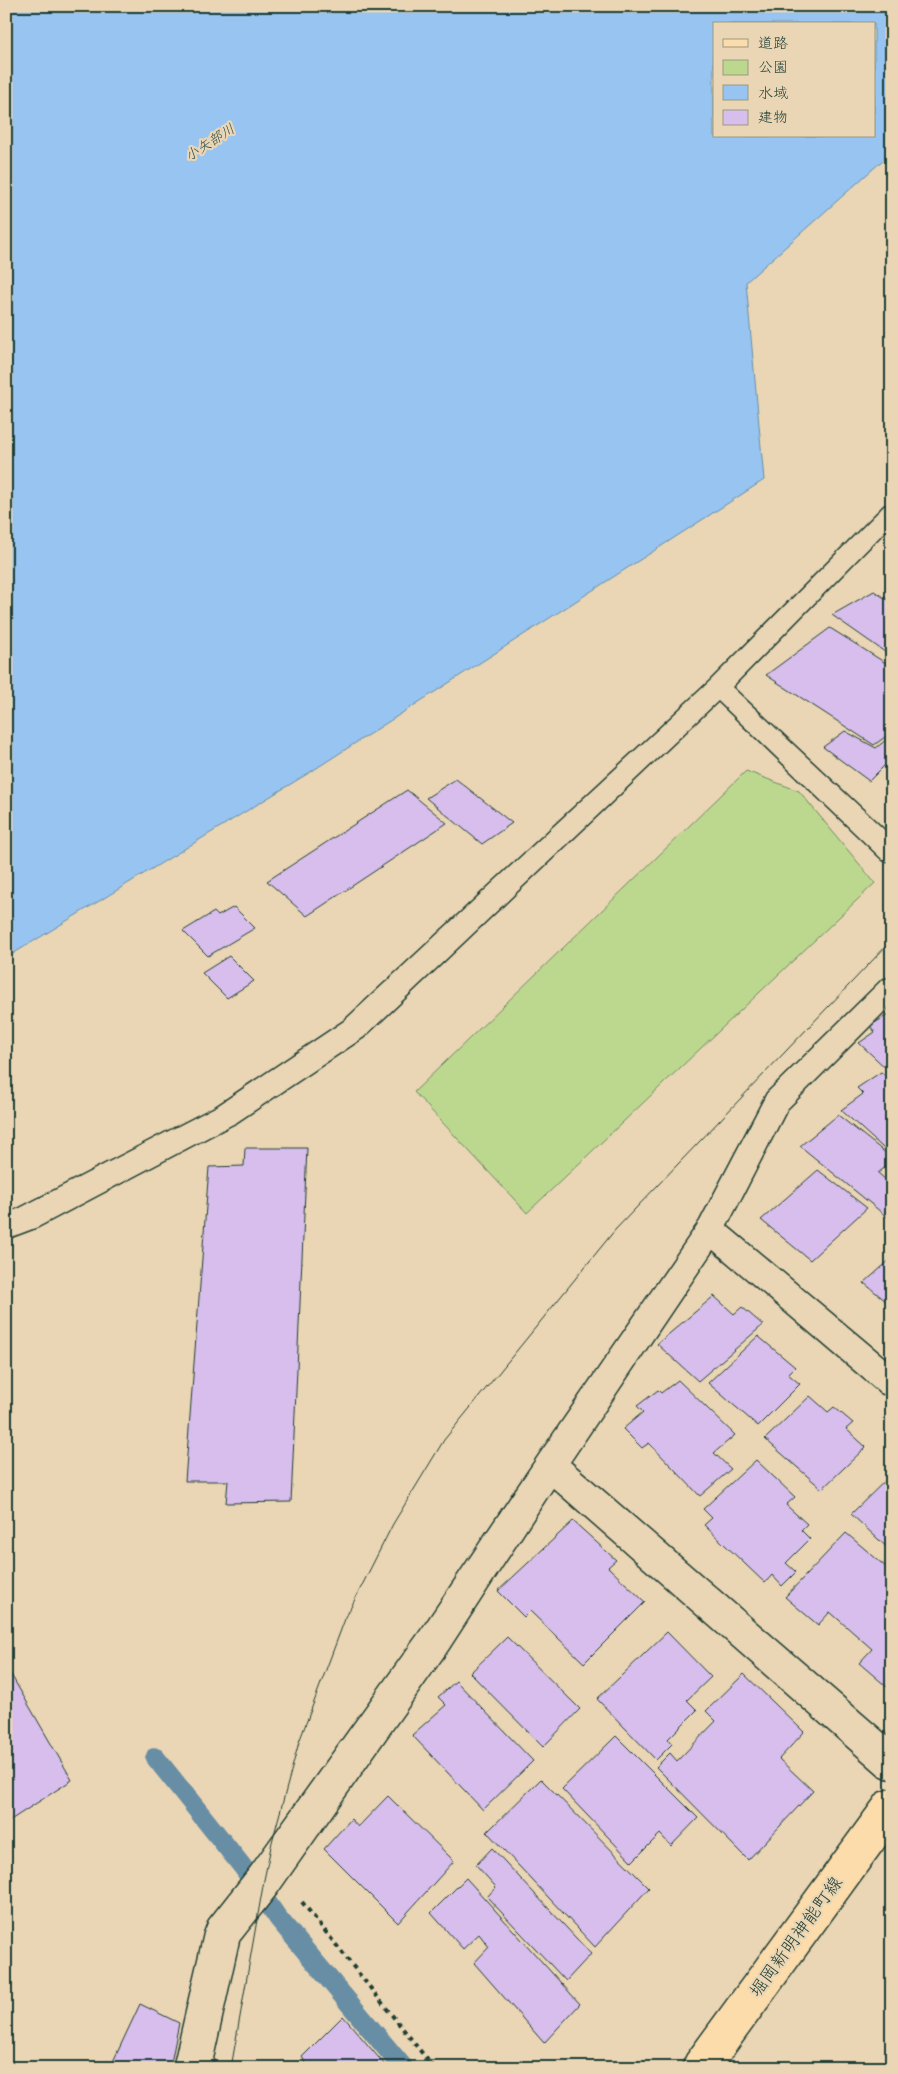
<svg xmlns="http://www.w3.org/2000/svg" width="898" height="2074" font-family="'Architects Daughter','Klee One',sans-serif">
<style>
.green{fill:#bcd88f;stroke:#6e8a62}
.water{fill:#97c4f1;stroke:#678ea5;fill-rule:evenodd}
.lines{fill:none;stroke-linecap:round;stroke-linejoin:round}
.stream{fill:#678ea5;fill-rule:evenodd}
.building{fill:#d7beed;stroke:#1f3d34}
.minor-casing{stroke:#1f3d34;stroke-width:3}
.major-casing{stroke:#1f3d34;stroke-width:3}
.path{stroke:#1f3d34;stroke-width:4;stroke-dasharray:4.5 4.5;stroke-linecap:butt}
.minor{fill:#ead6b4;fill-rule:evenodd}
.major{fill:#fddcac;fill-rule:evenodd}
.tram{stroke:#1f3d34;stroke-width:1}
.labels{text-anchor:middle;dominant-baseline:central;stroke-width:4.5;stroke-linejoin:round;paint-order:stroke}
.far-water-label{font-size:14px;font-style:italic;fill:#2b4a47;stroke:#ead6b4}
.near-street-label{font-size:18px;fill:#1f3d34;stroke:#ead6b4}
</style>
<rect width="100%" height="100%" fill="#ead6b4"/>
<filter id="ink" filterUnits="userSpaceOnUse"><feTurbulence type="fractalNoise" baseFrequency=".02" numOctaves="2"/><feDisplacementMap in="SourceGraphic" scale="10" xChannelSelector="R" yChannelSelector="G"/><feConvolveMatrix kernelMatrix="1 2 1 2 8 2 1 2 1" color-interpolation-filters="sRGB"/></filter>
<g filter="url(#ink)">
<polygon class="green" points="746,771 799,791 875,883 527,1213 414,1092"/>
<path class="water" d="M6 6H892V152L746 282 764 480 312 771 6 958ZM714 24H874V136H714Z"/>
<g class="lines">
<polygon class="stream" points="155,1747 162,1750 249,1859 285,1911 411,2061 414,2068 390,2068 271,1925 235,1873 148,1764 145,1757 148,1750"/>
</g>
<g class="building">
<polygon points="874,591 892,603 892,657 832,615"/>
<polygon points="830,628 892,667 892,732 874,745 766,675"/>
<polygon points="845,731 876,748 892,735 892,758 869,781 823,747"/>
<polygon points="456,779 512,823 482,844 426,798"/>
<polygon points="407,790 447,823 307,916 267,881"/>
<polygon points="234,907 255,928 208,956 183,931 214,912 218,916"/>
<polygon points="229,956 254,981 227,998 202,973"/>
<polygon points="892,1012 892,1069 889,1071 859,1043 875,1032 870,1026"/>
<polygon points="881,1072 892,1081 892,1156 841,1110 863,1094 857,1088"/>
<polygon points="838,1115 892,1158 892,1162 878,1173 892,1185 892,1221 800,1146"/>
<polygon points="245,1148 307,1148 291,1502 226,1503 228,1481 185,1481 209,1167 244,1166"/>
<polygon points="818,1170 867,1208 810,1260 761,1220"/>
<polygon points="892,1258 892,1306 864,1283"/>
<polygon points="714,1296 734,1314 742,1307 763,1325 698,1381 657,1344"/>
<polygon points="758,1336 795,1367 788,1374 800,1384 758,1426 708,1383"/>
<polygon points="678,1380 735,1435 714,1453 731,1469 700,1496 649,1443 642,1448 623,1429 643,1412 637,1406 658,1390 661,1393"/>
<polygon points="810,1396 828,1412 834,1407 853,1423 846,1429 866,1447 822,1489 765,1439"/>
<polygon points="756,1460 795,1497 786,1505 807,1524 801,1530 810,1539 786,1563 796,1572 782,1586 772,1575 765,1583 704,1525 712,1518 703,1509"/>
<polygon points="892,1474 892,1552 851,1514"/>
<polygon points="573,1521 616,1560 608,1567 645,1602 584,1663 530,1611 524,1617 498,1591"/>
<polygon points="846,1533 892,1572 892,1681 887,1687 859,1663 872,1649 830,1612 818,1625 785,1597"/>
<polygon points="667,1632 711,1677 687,1700 697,1710 668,1739 672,1744 656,1760 597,1699"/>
<polygon points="507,1637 580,1709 543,1747 470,1673"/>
<polygon points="6,1666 72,1780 6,1823"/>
<polygon points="744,1674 804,1732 779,1759 813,1791 748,1860 656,1767 670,1753 677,1761 716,1721 706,1711"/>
<polygon points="456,1681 533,1761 483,1810 412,1735 446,1705 438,1697"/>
<polygon points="616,1736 698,1818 671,1846 660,1834 632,1862 562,1789"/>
<polygon points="541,1779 649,1888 595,1947 487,1832"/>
<polygon points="388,1796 454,1861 398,1923 324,1849 351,1819 358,1827"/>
<polygon points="492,1848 591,1954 566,1981 487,1897 496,1887 476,1865"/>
<polygon points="466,1878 580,2004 544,2043 474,1963 489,1947 479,1934 463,1949 431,1913"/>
<polygon points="140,2004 179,2023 170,2068 110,2068"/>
<polygon points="343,2016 385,2065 382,2068 309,2068 302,2057"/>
</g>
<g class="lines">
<g class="minor-casing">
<g id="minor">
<polygon points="892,504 892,524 732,687 892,837 892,862 883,860 718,701 364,1037 237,1122 38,1227 6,1239 6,1213 18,1209 217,1106 344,1021 710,681 884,506"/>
<polygon points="892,977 892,1004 787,1109 727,1226 892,1364 892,1397 881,1393 713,1250 570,1462 892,1740 892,1780 880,1775 553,1488 448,1650 277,1893 239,1941 211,2068 173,2068 204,1933 209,1920 251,1867 424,1626 539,1455 700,1221 767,1093 882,980"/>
</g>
</g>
<g class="major-casing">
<polygon id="major" points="892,1788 892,1836 723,2068 681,2068 687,2055 879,1793"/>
</g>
<polyline class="path" points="302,1902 434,2068"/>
<use href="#minor" class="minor"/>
<use href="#major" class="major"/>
<polyline class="tram" points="231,2068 264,1880 272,1842 299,1742 345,1619 393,1524 444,1440 615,1230 892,940"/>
</g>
</g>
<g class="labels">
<g class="far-water-label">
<text transform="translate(210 143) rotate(-33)">小矢部川</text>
</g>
<g class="near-street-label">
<text transform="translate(796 1937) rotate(-54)">堀岡新明神能町線</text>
</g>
</g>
<rect width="898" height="2074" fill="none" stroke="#ead6b4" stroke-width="25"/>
<rect x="12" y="12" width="873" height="2049" fill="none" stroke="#1f3d34" stroke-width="2" filter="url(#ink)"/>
<rect x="713" y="22" width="162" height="115" fill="#ead6b4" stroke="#999981"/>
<rect x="723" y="39" width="25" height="8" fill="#fddcac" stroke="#999981"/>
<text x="758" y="48" font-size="15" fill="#1f3d34">道路</text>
<rect x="723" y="60" width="25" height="15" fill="#bcd88f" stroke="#999981"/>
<text x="758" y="72" font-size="15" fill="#1f3d34">公園</text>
<rect x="723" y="85" width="25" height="15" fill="#97c4f1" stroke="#999981"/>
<text x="758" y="98" font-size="15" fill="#1f3d34">水域</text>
<rect x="723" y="110" width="25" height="15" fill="#d7beed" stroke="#999981"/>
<text x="758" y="122" font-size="15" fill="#1f3d34">建物</text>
</svg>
